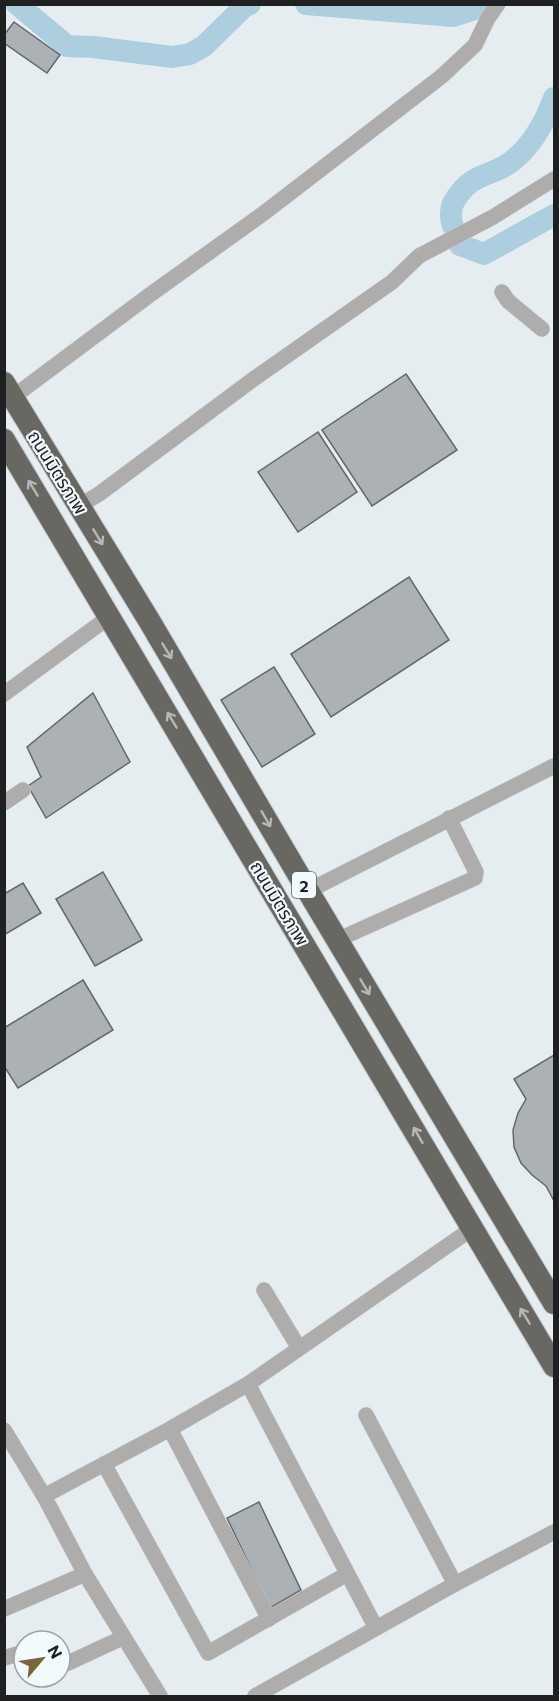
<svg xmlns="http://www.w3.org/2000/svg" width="559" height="1701" font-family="Commissioner,'Noto Sans Thai',sans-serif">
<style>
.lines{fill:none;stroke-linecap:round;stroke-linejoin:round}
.river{stroke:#adcedf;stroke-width:22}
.building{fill:#abb1b5;stroke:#62686b;stroke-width:1.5}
.minor-casing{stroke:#c2c8cc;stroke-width:16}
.highway-casing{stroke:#c2c8cc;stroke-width:24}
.minor{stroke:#aeadab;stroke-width:15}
.highway{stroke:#696761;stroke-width:22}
.oneway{stroke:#b5b8b7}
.labels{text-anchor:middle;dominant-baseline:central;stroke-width:4.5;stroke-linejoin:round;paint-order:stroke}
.shield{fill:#f3fafe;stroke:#5e6163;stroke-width:1.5}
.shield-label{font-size:16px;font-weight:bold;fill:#1e2021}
.street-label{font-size:18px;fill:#1e2021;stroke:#f3fafe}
</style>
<rect width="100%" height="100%" fill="#e6edf1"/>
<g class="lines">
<g class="river">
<polyline points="17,4 67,46 93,47 172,57 190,54 204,46 245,6 250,4"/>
<polyline points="306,4 453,16 472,10 478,4"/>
<path d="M453 226C450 219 450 207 455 200 472 172 489 178 511 162 532 146 545 122 554 98"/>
<polyline points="460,245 484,254 554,215"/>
</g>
</g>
<g class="building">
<polygon points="14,22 60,55 47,73 4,43 4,35"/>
<polygon points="406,374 457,450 372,506 322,430"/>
<polygon points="318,432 357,492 298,532 258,472"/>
<polygon points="409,577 449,640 331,717 291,654"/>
<polygon points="274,667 315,734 262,767 221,700"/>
<polygon points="93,693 130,762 46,818 28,786 41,777 27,747"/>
<polygon points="103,872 142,940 95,966 56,899"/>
<polygon points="23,883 41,913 4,935 4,894"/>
<polygon points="83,980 113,1030 18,1088 4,1066 4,1028"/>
<polygon points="554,1055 554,1201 546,1186 532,1175 521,1163 514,1147 513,1130 518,1113 526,1099 514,1079"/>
<polygon points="259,1502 301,1590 270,1608 227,1518"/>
</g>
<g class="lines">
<g class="minor-casing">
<g id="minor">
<polyline points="502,292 508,301 542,329"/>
<polyline points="13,397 151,294 264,213 442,76 475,45 488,18 498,4"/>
<polyline points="79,506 99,494 255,378 392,282 419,256 493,217 554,179"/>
<polyline points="4,694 109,617"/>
<polyline points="4,803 23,790"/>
<polyline points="308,891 554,766"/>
<polyline points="337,940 475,878 476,872 449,818"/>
<polyline points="264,1290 299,1348"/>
<polyline points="248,1384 376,1628"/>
<polyline points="366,1415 455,1584"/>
<polyline points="170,1429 269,1619"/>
<polyline points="4,1430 44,1496 85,1574 160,1696"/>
<polyline points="104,1464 208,1653 347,1574"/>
<polyline points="44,1496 170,1429 248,1384 473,1228"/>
<polyline points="4,1609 85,1574"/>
<polyline points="4,1658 24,1652"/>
<polyline points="60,1664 68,1663 122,1638"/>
<polyline points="255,1696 455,1584 554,1532"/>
</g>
</g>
<g class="highway-casing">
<g id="highway">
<polyline points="4,383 150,622 308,891 554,1303"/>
<polyline points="4,440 554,1366"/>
</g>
</g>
<use href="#minor" class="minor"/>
<use href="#highway" class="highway"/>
</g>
<defs><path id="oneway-shaft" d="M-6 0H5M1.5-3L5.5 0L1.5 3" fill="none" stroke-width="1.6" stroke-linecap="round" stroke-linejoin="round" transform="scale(1.5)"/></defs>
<g class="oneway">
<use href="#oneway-shaft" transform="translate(33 488) rotate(-121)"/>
<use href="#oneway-shaft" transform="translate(98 537) rotate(59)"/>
<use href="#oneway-shaft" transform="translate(167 651) rotate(59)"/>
<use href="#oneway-shaft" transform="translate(172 720) rotate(-121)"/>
<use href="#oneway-shaft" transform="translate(266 819) rotate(60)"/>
<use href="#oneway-shaft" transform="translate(365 987) rotate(59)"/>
<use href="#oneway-shaft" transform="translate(418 1135) rotate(-120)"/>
<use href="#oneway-shaft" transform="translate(525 1316) rotate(-121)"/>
</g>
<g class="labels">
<rect class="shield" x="292" y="872" width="24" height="26" rx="4.5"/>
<g class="shield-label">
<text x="304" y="885">2</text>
</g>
<g class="street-label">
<text transform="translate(58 472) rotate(58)">ถนนมิตรภาพ</text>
<text transform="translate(280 903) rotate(59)">ถนนมิตรภาพ</text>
</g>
</g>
<rect width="559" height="1701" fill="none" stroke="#1e2021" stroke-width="12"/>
<g transform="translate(42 1659) rotate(61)"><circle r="28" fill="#f3fafe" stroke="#9ea3a6" stroke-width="1.5"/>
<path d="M0-4.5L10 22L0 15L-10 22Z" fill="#7a6635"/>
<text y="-9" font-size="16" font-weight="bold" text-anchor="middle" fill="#1e2021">N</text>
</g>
</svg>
